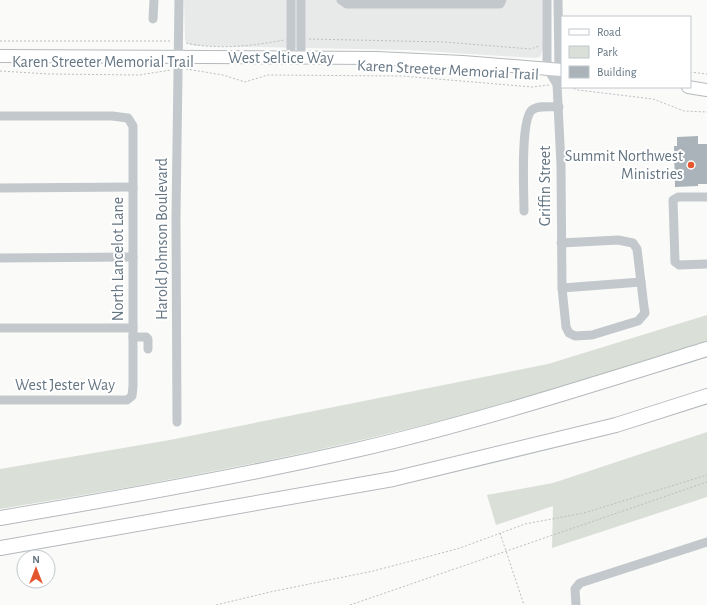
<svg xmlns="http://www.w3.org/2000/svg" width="707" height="605" font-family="'Alegreya Sans',sans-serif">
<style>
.built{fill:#e8e9e9}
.green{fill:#dadfd7}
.building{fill:#aab3b9}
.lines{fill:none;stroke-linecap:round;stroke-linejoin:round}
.major-casing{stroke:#b5babe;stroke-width:14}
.highway-casing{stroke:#b4b9bd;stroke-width:16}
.path{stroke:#bbbfc2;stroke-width:1;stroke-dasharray:2 2;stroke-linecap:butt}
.minor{stroke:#c3c8cc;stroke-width:9}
.major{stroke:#fff;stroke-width:12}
.highway{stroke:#fff;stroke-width:14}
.poi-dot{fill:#e4572e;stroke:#fff;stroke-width:1.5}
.labels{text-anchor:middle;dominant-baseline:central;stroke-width:4;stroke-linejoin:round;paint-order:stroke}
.street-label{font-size:16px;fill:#657683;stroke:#fff}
.poi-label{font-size:16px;fill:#657683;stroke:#fff;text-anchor:end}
</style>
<rect width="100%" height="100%" fill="#fafaf8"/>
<polygon class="built" points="184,0 543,0 544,47 540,57 536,58 408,50 195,46 188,44 185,40"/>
<g class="green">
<path d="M707 315V341C633 364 559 390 483 410 324 452 163 483 0 509V469L170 440 548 364Z"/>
<polygon points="707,432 707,497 552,548 553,506 496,525 487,495 553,483"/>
</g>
<polygon class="building" points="698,136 698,144 707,144 707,184 698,184 698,186 675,187 674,146 677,146 677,137"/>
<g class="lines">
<g class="major-casing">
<g id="major">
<polyline points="0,56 376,58 463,62 562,70"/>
<polyline points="688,87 707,90"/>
</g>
</g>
<g class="highway-casing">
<g id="highway">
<path d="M0 518C119 498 238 477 356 450 474 423 591 385 707 349"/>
<polyline points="0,548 393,479 616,425 707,396"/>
</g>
</g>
<g class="path">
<polyline points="309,39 444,42 531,49 539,46"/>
<polyline points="0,41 171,41"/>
<path d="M186 43C218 50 252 46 284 40"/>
<polyline points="186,69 223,75 245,82 268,75 402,76 532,87 549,85"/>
<polyline points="0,71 49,74 139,75 171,70"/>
<polyline points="690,72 707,74"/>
<polyline points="570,87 578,90 653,99 684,111 707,112"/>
<polyline points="500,533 524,605"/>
<polyline points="216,605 270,592 373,571 423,558 460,548 525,524 584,513 707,475"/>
<polyline points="350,605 707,482"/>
</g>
<g class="minor">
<polyline points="291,0 291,58"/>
<polyline points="341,0 347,4 500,4 502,0"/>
<polyline points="547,0 547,68 557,84"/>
<polyline points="558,0 559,69 557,84 561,165 562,288 566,327 569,333 575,336 592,335 638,321 645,313 644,307 637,249 633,243 618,240 561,243"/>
<polyline points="153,19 154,0"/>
<polyline points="301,58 301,0"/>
<polyline points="0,116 112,116 128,118 133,126 133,386 132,396 127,400 0,400"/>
<polyline points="0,188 133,187"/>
<polyline points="707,197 678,197 673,200 675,262 679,265 707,264"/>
<path d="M524 211C524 193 520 120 532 110 538 105 551 107 559 107"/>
<polyline points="0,258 133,257"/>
<polyline points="562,288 641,282"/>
<polyline points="0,328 133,328"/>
<polyline points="133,337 146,337 148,339 148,349"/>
<polyline points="177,422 176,217 179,0"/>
<polyline points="576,605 575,589 580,583 707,542"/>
</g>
<use href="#major" class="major"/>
<use href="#highway" class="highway"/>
</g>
<circle class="poi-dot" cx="691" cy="165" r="4"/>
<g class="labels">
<g class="street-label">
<text x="281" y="58">West Seltice Way</text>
<text x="103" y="62">Karen Streeter Memorial Trail</text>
<text transform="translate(448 70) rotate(3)">Karen Streeter Memorial Trail</text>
<text transform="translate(545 186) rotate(-90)">Griffin Street</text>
<text transform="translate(162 239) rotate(-90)">Harold Johnson Boulevard</text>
<text transform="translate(118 259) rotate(-90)">North Lancelot Lane</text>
<text x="65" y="385">West Jester Way</text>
</g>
<g class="poi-label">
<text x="683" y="156">Summit Northwest<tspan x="683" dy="18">Ministries</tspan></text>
</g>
</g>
<rect x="561" y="16" width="130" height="72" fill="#ffffff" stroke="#c1c8cd"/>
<rect x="569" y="29" width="20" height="6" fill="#ffffff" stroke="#c1c8cd"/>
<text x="597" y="36" font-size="12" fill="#657683">Road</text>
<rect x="569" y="46" width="20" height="12" fill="#dadfd7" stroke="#c1c8cd"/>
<text x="597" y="56" font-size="12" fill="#657683">Park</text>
<rect x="569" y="66" width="20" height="12" fill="#aab3b9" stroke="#c1c8cd"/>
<text x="597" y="76" font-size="12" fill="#657683">Building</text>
<g transform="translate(36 569)"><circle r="19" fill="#ffffff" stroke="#c1c8cd"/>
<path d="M0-3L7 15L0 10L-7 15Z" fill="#e4572e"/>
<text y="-6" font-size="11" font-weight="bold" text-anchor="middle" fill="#657683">N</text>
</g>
</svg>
